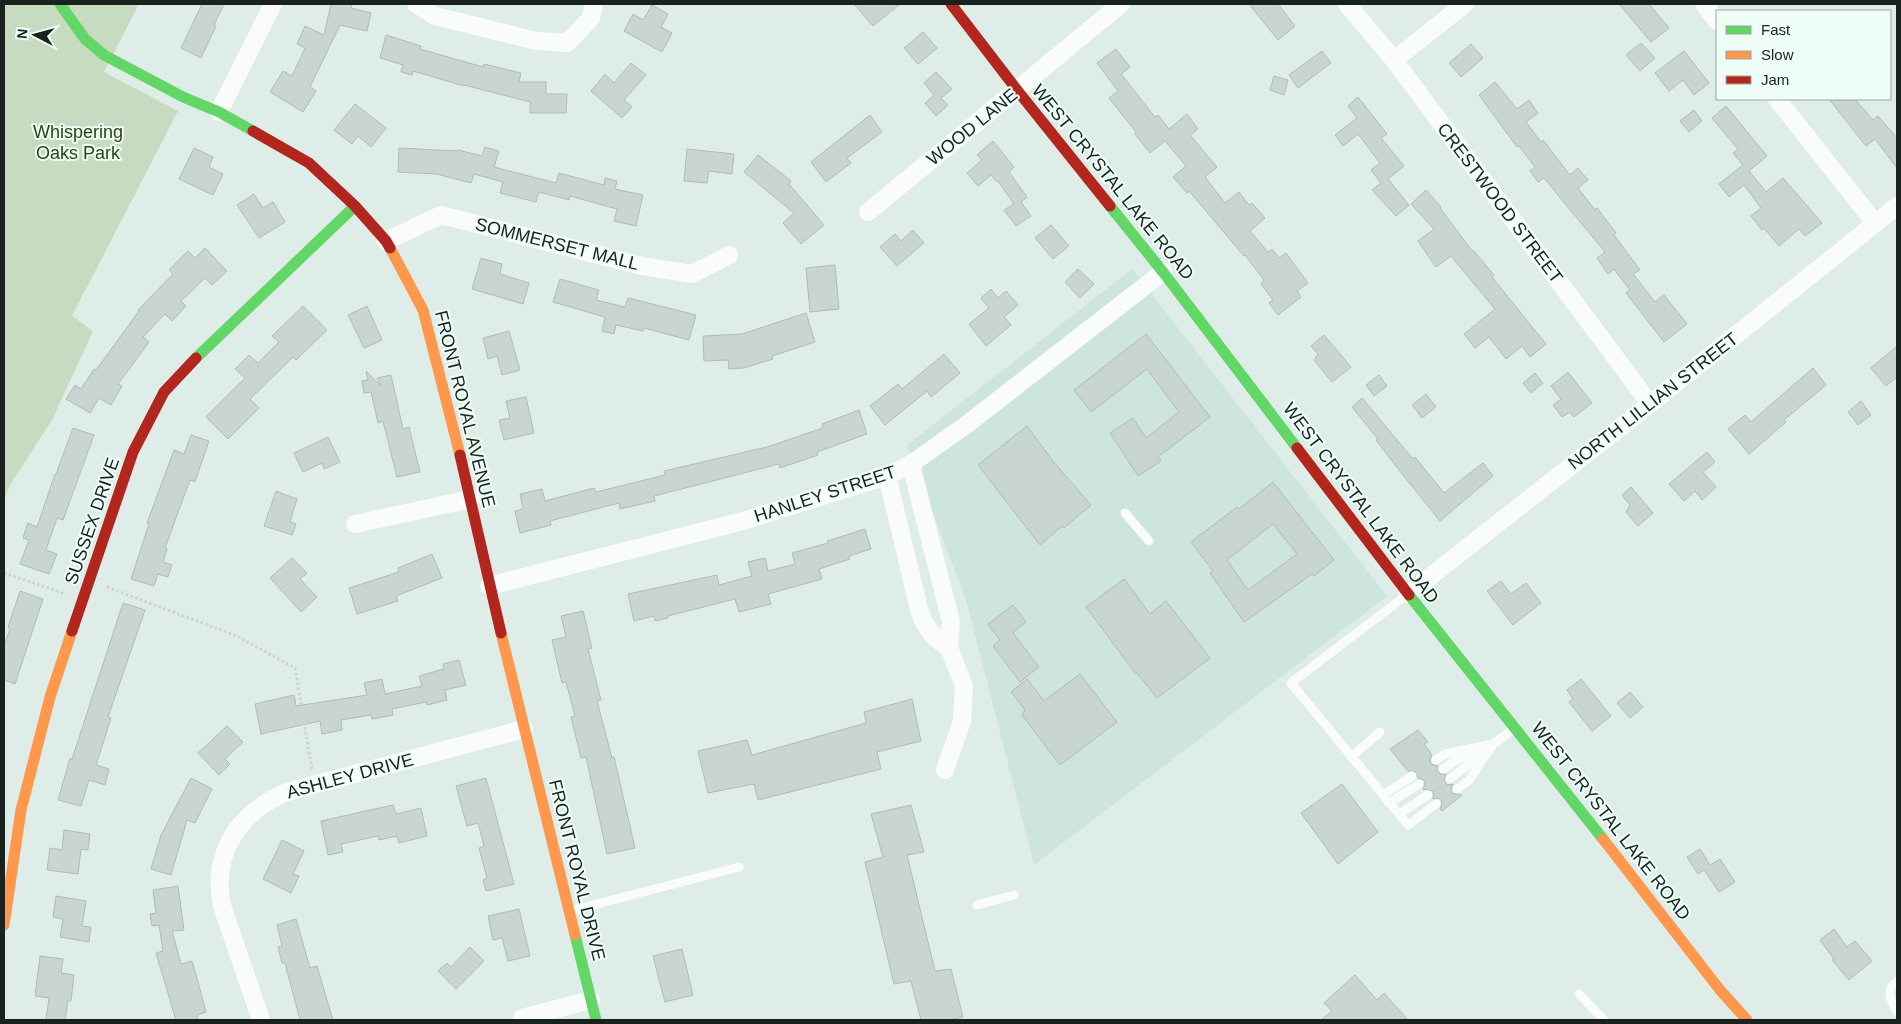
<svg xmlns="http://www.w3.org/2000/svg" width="1901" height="1024" font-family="Helvetica,sans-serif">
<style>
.built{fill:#cde5dc}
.green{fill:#c7dbc0}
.building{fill:#c9d5d2;stroke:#b0bbb8;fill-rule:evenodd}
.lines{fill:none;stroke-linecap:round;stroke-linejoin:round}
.path{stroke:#cdd2d0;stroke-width:3;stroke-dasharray:2.5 2.5;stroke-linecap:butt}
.lane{stroke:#fafcfc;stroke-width:9}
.street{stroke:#fafcfc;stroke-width:18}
.fast{stroke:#63d668;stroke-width:11}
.slow{stroke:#ff974d;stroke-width:11}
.jam{stroke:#b3261e;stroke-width:11}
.labels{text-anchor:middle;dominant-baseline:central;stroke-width:4;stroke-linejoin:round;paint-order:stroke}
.street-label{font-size:18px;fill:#19221f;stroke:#eefef7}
.park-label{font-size:18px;fill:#2a450d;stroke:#eefef7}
</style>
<rect width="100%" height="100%" fill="#dfede8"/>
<polygon class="built" points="1132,269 1387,596 1034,865 966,600 907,445"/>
<polygon class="green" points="4,4 139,4 104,72 178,111 72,316 93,331 52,420 10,485 4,500"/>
<g class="building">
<polygon points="202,4 224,4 214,25 216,26 201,58 181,48"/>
<polygon points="331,4 352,4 351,8 371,13 367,31 340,25 310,87 316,91 303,112 270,92 283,71 292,76 305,48 297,44 305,26 324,35"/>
<polygon points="854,4 900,4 873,26"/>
<polygon points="1249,4 1278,4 1295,26 1278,40"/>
<polygon points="1619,4 1649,4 1669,28 1651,42"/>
<polygon points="652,5 668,14 661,27 672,33 662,52 624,31 633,14 643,20"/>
<polygon points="923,32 937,48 918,64 904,48"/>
<polygon points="386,35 421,46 420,49 483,67 484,64 521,73 519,82 546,82 546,94 567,94 566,113 530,113 530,102 464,85 464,86 413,71 412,75 401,72 403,65 380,58"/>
<polygon points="1641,43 1655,58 1640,71 1626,55"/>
<polygon points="1471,44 1483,58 1461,77 1449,63"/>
<polygon points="1116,49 1130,67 1121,74 1155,117 1158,115 1169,129 1187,114 1198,129 1190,135 1217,167 1205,177 1225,203 1239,192 1249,205 1252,203 1265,218 1250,231 1268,252 1272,249 1279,258 1286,253 1308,283 1297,291 1301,297 1278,315 1269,303 1273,300 1261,284 1264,280 1245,255 1244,256 1189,191 1187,193 1173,177 1186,166 1165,141 1150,153 1135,134 1136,132 1109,98 1118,91 1097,63"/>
<polygon points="1322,51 1331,63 1298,88 1289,75"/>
<polygon points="1684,51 1709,83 1694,95 1683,80 1669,91 1655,73"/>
<polygon points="631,63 646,75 624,100 632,107 622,118 591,91 605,74 614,83"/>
<polygon points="936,72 952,89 941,98 948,105 936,116 925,103 934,95 924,83"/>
<polygon points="1274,76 1288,80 1284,95 1270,90"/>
<polygon points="1495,82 1517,109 1529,100 1538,113 1526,122 1541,142 1543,140 1570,175 1578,168 1588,180 1578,188 1595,210 1597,208 1616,233 1614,235 1640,270 1633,274 1655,302 1664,295 1687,324 1664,342 1626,293 1630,290 1614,269 1608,274 1597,258 1605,252 1544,178 1538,182 1530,171 1535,167 1519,146 1517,147 1479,95"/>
<polygon points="1358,97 1387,134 1381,138 1404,166 1388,179 1409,205 1396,216 1372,190 1381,183 1371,170 1380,163 1358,134 1343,146 1335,135 1357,118 1348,106"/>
<polygon points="1829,99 1855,99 1873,120 1878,116 1897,138 1897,168 1875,139 1866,146"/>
<polygon points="355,104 386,128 371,147 358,136 352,144 334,130"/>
<polygon points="1726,106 1767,156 1749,171 1766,192 1783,178 1822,223 1805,236 1799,229 1779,246 1764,228 1762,230 1751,216 1761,208 1744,185 1729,197 1719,184 1743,165 1733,153 1738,149 1712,118"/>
<polygon points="1694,110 1702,121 1689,132 1680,121"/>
<polygon points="870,115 882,132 847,158 851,163 826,182 811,162"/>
<polygon points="993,141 1014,167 1009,172 1027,197 1021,202 1031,216 1016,226 1004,210 1014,204 998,181 997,182 991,175 978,186 967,173 982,160 977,155"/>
<polygon points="485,147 499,151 494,167 556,183 559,173 604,185 605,178 617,181 615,189 643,195 636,226 614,221 617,209 570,196 569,200 539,192 536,202 500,193 503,182 474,174 471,183 437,174 398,172 399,148 457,151 458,150 482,156"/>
<polygon points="194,148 213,157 209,167 223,174 213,195 179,179"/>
<polygon points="687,149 734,154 732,174 709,171 707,183 684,181"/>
<polygon points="758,155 791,181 789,184 824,225 801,244 783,223 794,213 744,172"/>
<polygon points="1426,190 1441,207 1440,208 1472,251 1473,250 1494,275 1492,277 1546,344 1530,357 1522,346 1506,359 1489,337 1475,348 1464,334 1495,309 1451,256 1436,267 1418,241 1434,229 1411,204"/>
<polygon points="254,194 263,208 273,202 285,222 259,238 237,205"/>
<polygon points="1051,225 1069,246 1053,259 1035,238"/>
<polygon points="913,230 924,243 897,266 880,247 895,234 901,241"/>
<polygon points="205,248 227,271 212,285 205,278 181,301 186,306 172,321 165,314 143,337 149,342 118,384 122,386 111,405 99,398 90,413 66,399 75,385 81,389 94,369 96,370 139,311 138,310 173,274 169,270 188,251 195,258"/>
<polygon points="481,258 502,264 500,274 529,283 523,304 472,289"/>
<polygon points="835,265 839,309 810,312 806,268"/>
<polygon points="1078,269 1094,284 1080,298 1065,282"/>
<polygon points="560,279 599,290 596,300 625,307 628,298 696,315 689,340 644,328 643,331 616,325 614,334 602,331 605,317 553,302"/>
<polygon points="991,289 998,298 1006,291 1018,305 1004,317 1011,325 986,346 969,324 989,308 981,298"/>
<polygon points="303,306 327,330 296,360 293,357 250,399 259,408 228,439 206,417 245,378 235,369 249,355 258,363 279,342 272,336"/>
<polygon points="367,306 382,340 364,348 348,315"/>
<polygon points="806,313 815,342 772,356 773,359 744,368 729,369 728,360 704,361 703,336 742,334"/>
<polygon points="509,331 520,370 502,375 497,356 488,359 483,338"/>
<polygon points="1146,334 1210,417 1158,457 1161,461 1138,476 1110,433 1133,418 1146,438 1179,412 1147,369 1091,412 1074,390"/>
<polygon points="1324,335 1351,367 1332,382 1314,360 1318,354 1311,346"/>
<polygon points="1897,346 1897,377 1886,386 1871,368"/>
<polygon points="944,354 960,373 931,397 927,391 885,425 870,406 898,384 902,389"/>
<polygon points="1813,368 1826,385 1784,420 1786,422 1749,454 1728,429 1745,415 1751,422"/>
<polygon points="366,371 381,386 377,378 391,375 403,429 409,427 420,472 397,477 383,421 378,423 371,392 364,393 362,381 368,380"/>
<polygon points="1568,372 1592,403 1574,417 1570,412 1562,417 1553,405 1561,399 1551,386"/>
<polygon points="1535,373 1543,383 1531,393 1523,383"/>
<polygon points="1379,375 1387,386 1374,396 1366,385"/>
<polygon points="1426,394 1436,407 1422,418 1412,405"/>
<polygon points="526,397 534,433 504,440 499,420 510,418 506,401"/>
<polygon points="1362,398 1413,459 1415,457 1444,493 1483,463 1493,476 1440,521 1399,470 1376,440 1378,439 1352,407"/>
<polygon points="1861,401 1871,415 1858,425 1848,412"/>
<polygon points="859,410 867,434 817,452 818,455 780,468 779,464 654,496 655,501 620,509 619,503 550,521 551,525 520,533 515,511 523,509 520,494 542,489 545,501 594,488 596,492 665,475 664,471 767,447 823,428 822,424"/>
<polygon points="1027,426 1052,460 1091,505 1064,528 1062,526 1040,545 978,465"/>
<polygon points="73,428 94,435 63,520 57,518 46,550 57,554 49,574 20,564 29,540 23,538 28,523 37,527 55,474 56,474"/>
<polygon points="191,435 209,441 195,482 190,480 165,548 167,549 163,562 172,565 168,577 158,574 154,586 131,579 149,524 147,523 174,450 184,454"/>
<polygon points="328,437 340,462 324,469 322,463 303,472 294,453"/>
<polygon points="1707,452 1715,462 1703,472 1716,487 1702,500 1695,491 1684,501 1669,484"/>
<path d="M1273 482 1334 560 1314 576 1312 574 1244 622 1210 573 1213 571 1191 542 1237 507 1239 509ZM1273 524 1297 554 1248 590 1227 560Z"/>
<polygon points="1631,487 1653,513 1638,526 1626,512 1630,505 1622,495"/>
<polygon points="276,491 297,499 290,522 296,524 292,535 264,526"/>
<polygon points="865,529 871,549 849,556 850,559 819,569 822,579 768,594 771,604 739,612 735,599 668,616 668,618 655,621 654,616 634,621 628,594 717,575 719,585 752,576 748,562 765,558 768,571 795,564 792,553 828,543 827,541"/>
<polygon points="432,554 442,578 396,596 398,601 357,614 349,588 399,572 398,568"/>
<polygon points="292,558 307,573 300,579 317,597 301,612 270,578"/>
<polygon points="1124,579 1150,614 1166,601 1210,658 1157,698 1137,673 1136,674 1086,607"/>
<polygon points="1501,581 1511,594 1526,583 1541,603 1513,625 1487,591"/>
<polygon points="20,591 43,599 15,684 4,680 4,647 10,628 8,627"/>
<polygon points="123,603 145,610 108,717 111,718 96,765 109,769 105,785 89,780 81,806 58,800 70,758 72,759"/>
<polygon points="1013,605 1026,622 1013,633 1039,667 1020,682 993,646 1000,640 988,624"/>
<polygon points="583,611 592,648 588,649 601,700 597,701 612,758 614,757 635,848 607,854 586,757 581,758 571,717 575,716 566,682 562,683 552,640 566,637 561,616"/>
<polygon points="459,660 466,685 445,690 447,700 427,705 426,702 392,709 393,715 372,719 371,715 341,720 342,730 322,734 320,721 261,734 255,704 294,695 296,706 367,695 364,683 382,679 385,694 422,686 419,676 444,669 443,664"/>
<polygon points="1080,674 1117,722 1060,765 1022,715 1025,710 1011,692 1027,679 1044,701"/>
<polygon points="1581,679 1611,716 1592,731 1569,702 1573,699 1567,690"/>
<polygon points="1630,692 1643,707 1630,718 1617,703"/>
<polygon points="912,699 921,741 877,752 881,769 758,800 754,784 708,793 698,751 747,740 752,755 866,723 864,712"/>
<polygon points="227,726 243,742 225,759 230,764 219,775 198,753"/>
<polygon points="1418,730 1428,742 1424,744 1432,755 1430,760 1431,764 1438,766 1437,770 1440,774 1446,774 1444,780 1447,785 1453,784 1451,789 1452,793 1462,795 1442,811 1440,809 1442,804 1441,800 1438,798 1433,799 1433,791 1423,789 1425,784 1424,780 1418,778 1415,771 1408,771 1390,749"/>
<polygon points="191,778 212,789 195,823 187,820 171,875 151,869 161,835"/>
<polygon points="486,778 514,884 486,891 483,880 487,878 479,848 484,846 478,823 467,826 456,786"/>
<polygon points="1342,784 1378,832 1338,864 1301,813"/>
<polygon points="393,805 396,814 421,808 427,836 399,843 397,836 379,840 378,836 341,844 343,852 328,855 321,821"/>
<polygon points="911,805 924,852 907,855 935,971 951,969 963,1017 949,1020 921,1020 911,981 894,984 865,862 883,857 871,814"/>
<polygon points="64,830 90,834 88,850 81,849 78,874 47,870 50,848 62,850"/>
<polygon points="282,840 304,851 293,874 299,876 291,893 263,879"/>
<polygon points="1700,849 1710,865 1720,859 1735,882 1719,892 1704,870 1698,874 1687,857"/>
<polygon points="178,886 184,930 172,931 181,964 192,961 198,982 206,1012 197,1015 198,1020 176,1020 156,953 163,951 159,925 152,926 150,914 156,913 153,890"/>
<polygon points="56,896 86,901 82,926 91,927 89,942 60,937 63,919 53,917"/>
<polygon points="519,909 530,956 508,961 502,938 493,940 488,916"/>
<polygon points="296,919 310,968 317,966 333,1020 300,1020 285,963 282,963 278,947 282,946 277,925"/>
<polygon points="1834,929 1847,947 1855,941 1872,961 1849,980 1832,960 1834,959 1820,940"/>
<polygon points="470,947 484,961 456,989 438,971 447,963 451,967"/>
<polygon points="682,949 693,995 665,1002 653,956"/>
<polygon points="40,956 63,959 61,973 74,975 71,1001 68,1001 65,1020 46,1020 49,998 35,996"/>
<polygon points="1355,975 1377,1000 1384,993 1408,1020 1321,1020 1332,1011 1324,1003"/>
</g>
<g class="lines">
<g class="path">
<polyline points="4,573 66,594"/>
<polyline points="107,587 237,636 295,668 312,770"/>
</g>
<g class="lane">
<polyline points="1125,513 1149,541"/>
<polyline points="1408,594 1291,683 1408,825 1436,804"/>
<polyline points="1351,757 1380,732"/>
<polyline points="1436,760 1445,754 1493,744"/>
<polyline points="1443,769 1453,762 1475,752"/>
<polyline points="1450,779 1483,753"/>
<polyline points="1457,789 1469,780 1493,744 1514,729"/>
<polyline points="1383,795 1412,776"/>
<polyline points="1389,803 1419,784"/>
<polyline points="1399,814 1428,795"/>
<polyline points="977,905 1014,895"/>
<polyline points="570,911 739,867"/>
<path d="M1897 981C1885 990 1891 1001 1897 1012"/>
<polyline points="1579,994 1604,1020"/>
</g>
<g class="street">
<polyline points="416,4 435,16 537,41 567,43 591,18 594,4"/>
<polyline points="1347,4 1394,60 1650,404"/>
<polyline points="1704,4 1717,21"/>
<polyline points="1394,60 1465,4"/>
<polyline points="1777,99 1875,223"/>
<polyline points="219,112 273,4"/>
<polyline points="868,212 1121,4"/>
<polyline points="386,241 441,215 642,266 692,274 729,255"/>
<polyline points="911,464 951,622 949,648 964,686 962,721 945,770"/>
<path d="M887 476 920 613C927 630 934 638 949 648"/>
<polyline points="355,524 471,499"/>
<polyline points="489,586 743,521 887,476 911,464 966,425 1163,272"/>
<polyline points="1408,594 1650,404 1897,206"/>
<polyline points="522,1018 591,1000"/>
<path d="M261 1020 222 906C211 853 239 812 287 792L524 729"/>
</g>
<g class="fast">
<polyline points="60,4 85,39 104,55 183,97 219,112 253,131"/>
<polyline points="1110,206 1163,272 1297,448"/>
<polyline points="196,358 355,206"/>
<polyline points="1409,595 1603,839"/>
<polyline points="575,935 596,1020"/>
</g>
<g class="slow">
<polyline points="390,248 423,310 460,455"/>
<polyline points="501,633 575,935"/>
<polyline points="1603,839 1720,990 1747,1020"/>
<polyline points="4,925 21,810 50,697 72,631"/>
</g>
<g class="jam">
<polyline points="951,4 1017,90 1110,206"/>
<polyline points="253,131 309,163 355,206 386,241 390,248"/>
<polyline points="1297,448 1409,595"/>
<polyline points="460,455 501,633"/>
<polyline points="72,631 133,452 164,392 196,358"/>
</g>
</g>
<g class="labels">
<g class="street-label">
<text transform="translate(972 127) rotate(-39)">WOOD LANE</text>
<text transform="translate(1113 182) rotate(51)">WEST CRYSTAL LAKE ROAD</text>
<text transform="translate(1500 203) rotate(53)">CRESTWOOD STREET</text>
<text transform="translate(557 244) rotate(14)">SOMMERSET MALL</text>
<text transform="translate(1653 401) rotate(-38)">NORTH LILLIAN STREET</text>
<text transform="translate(465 409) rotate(76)">FRONT ROYAL AVENUE</text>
<text transform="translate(825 494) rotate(-18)">HANLEY STREET</text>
<text transform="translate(1361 503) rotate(53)">WEST CRYSTAL LAKE ROAD</text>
<text transform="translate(92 521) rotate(-71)">SUSSEX DRIVE</text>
<text transform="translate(350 776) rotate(-15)">ASHLEY DRIVE</text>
<text transform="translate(1611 821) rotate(52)">WEST CRYSTAL LAKE ROAD</text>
<text transform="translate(577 870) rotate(76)">FRONT ROYAL DRIVE</text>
</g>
<g class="park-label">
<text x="78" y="132">Whispering<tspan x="78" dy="21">Oaks Park</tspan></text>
</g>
</g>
<rect width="1901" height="1024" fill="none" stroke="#19221f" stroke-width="10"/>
<rect x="1716" y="10" width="175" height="90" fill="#eefef7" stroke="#99a6a1"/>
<rect x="1726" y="26" width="25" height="8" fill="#63d668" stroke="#99a6a1"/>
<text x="1761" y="35" font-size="15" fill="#19221f">Fast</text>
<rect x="1726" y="51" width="25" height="8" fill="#ff974d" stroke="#99a6a1"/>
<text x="1761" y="60" font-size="15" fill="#19221f">Slow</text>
<rect x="1726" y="76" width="25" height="8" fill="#b3261e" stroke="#99a6a1"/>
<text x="1761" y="85" font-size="15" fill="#19221f">Jam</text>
<g transform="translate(35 35) rotate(276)" stroke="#eefef7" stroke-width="4" paint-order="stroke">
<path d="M0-4L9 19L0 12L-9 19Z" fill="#19221f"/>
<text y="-8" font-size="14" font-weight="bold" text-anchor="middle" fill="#19221f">N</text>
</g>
</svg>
